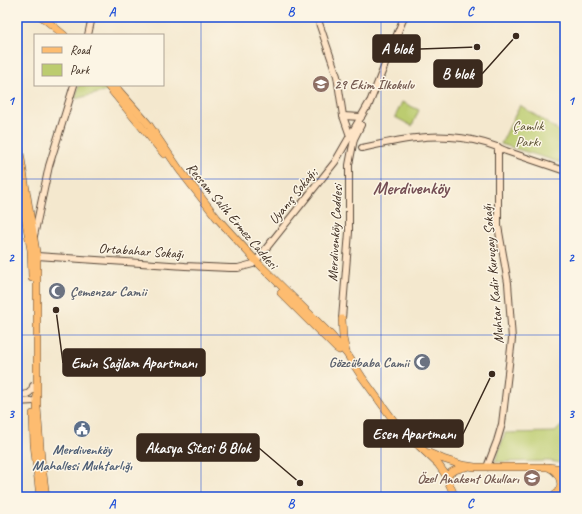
<svg xmlns="http://www.w3.org/2000/svg" width="582" height="514" font-family="Caveat,sans-serif">
<style>
.green{fill:#bccc6f;stroke:#7c7b46}
.lines{fill:none;stroke-linecap:round;stroke-linejoin:round}
.secondary-casing{stroke:#574638;stroke-width:8}
.primary-casing{stroke:#574638;stroke-width:8}
.secondary{stroke:#fee4c6;stroke-width:6}
.primary{stroke:#fdbc70;stroke-width:7}
.grid{fill:none;stroke:#1d4ed8;stroke-width:1;stroke-opacity:0.55}
.labels{text-anchor:middle;dominant-baseline:central;stroke-width:3;stroke-linejoin:round;paint-order:stroke}
.education-label{font-size:14px;font-weight:bold;fill:#785e54;stroke:#fcf5e5;text-anchor:start}
.park-label{font-size:14px;fill:#5b5232;stroke:#fcf5e5}
.street-label{font-size:14px;fill:#3b2a1e;stroke:#fcf5e5}
.worship-label{font-size:14px;font-weight:bold;fill:#5b616d;stroke:#fcf5e5;text-anchor:start}
.service-label{font-size:14px;font-weight:bold;fill:#4e5e75;stroke:#fcf5e5}
.district-label{font-size:18px;font-weight:bold;fill:#744e54;stroke:#fcf5e5}
.leader{fill:none;stroke:#3b2a1e;stroke-width:1.5}
.callout-dot{fill:#3b2a1e;stroke:#fcf5e5;stroke-width:1.5}
.callout{fill:#3b2a1e;stroke:#3b2a1e;stroke-width:1.5}
.callout-label{font-size:15px;text-anchor:middle;font-weight:bold;fill:#fff}
.neatline{fill:none;stroke:#1d4ed8;stroke-width:1.5}
.grid-label{font-size:13px;text-anchor:middle;font-weight:bold;fill:#1d4ed8}
</style>
<rect width="100%" height="100%" fill="#fcf5e5"/>
<filter id="ink" filterUnits="userSpaceOnUse"><feTurbulence type="fractalNoise" baseFrequency=".025" numOctaves="2"/><feDisplacementMap in="SourceGraphic" scale="8" xChannelSelector="R" yChannelSelector="G"/><feConvolveMatrix kernelMatrix="1 2 1 2 8 2 1 2 1" color-interpolation-filters="sRGB"/></filter>
<filter id="wash" filterUnits="userSpaceOnUse"><feTurbulence type="fractalNoise" baseFrequency=".012" numOctaves="4" result="noise"/><feDisplacementMap in="SourceGraphic" scale="16" xChannelSelector="R" yChannelSelector="G"/><feGaussianBlur stdDeviation="0.9" result="paint"/><feColorMatrix in="noise" values="0 0 0 0 0 0 0 0 0 0 0 0 0 0 0 0 0 1.4 0 .05"/><feComposite in="paint" operator="in"/></filter>
<g filter="url(#wash)">
<rect width="100%" height="100%" fill="#f4e8ce"/>
<g class="green">
<polygon points="79,85 102,85 107,91 75,99"/>
<polygon points="402,102 419,110 412,126 395,117"/>
<polygon points="520,105 565,135 565,164 501,144"/>
<polygon points="565,422 565,464 549,461 495,462 505,433 555,432"/>
</g>
</g>
<g filter="url(#ink)">
<g class="lines">
<g class="secondary-casing">
<g id="secondary">
<polyline points="317,17 337,76 343,116 350,136"/>
<polyline points="88,35 92,17"/>
<polyline points="368,107 404,17"/>
<polyline points="343,116 361,117"/>
<path d="M362 148C380 144 398 140 416 138 446 134 479 138 506 151L565 171"/>
<polyline points="34,236 49,166 74,85"/>
<polyline points="33,258 37,256 185,266 230,268 238,268 253,264 256,261 335,162 369,103"/>
<polyline points="342,319 349,232 349,165 354,139 361,125"/>
<path d="M17 395C25 395 31 395 33 386"/>
<polyline points="17,402 34,401 36,399 37,396"/>
<polyline points="487,467 497,441 502,424 512,339 508,283 498,226 498,147"/>
</g>
</g>
<g class="primary-casing">
<g id="primary">
<polyline points="42,17 64,35"/>
<polyline points="107,85 164,154"/>
<polyline points="114,85 149,125 179,169 217,218 256,261 331,335 347,354 362,377 402,432 419,446 438,464 445,474 455,497"/>
<polyline points="17,134 37,258 37,407 41,459 46,497"/>
<polyline points="17,173 31,250 32,278"/>
<polyline points="281,293 336,348 339,350"/>
<polyline points="342,319 343,338 346,352"/>
<polyline points="33,414 34,444 40,497"/>
<polyline points="429,453 443,459 462,465 475,467 547,467 565,469"/>
<path d="M550 468C557 471 564 482 559 490 558 492 557 493 555 495"/>
<polyline points="565,475 565,479"/>
<path d="M449 483C449 481 448 477 448 476 450 470 461 468 466 467"/>
</g>
</g>
<use href="#secondary" class="secondary"/>
<use href="#primary" class="primary"/>
</g>
</g>
<path class="grid" d="M201 17V497M381 17V497M17 179H565M17 335H565"/>
<defs>
<g id="school-disc" transform="scale(0.9)"><circle r="9.5" fill="#8d6e63" stroke="#fcf5e5"/><path d="M0-5L7-2L0 1L-7-2ZM-4 1L0 2.5L4 1V4Q0 6-4 4Z" fill="#fff"/></g>
<g id="mosque-disc" transform="scale(0.9)"><circle r="9.5" fill="#6b7280" stroke="#fcf5e5"/><path d="M3.5-4.9A6 6 0 1 0 3.5 4.9A5 5 0 1 1 3.5-4.9Z" fill="#fff"/></g>
<g id="civic-disc" transform="scale(0.9)"><circle r="9.5" fill="#5c6f8a" stroke="#fcf5e5"/><path d="M-.6-6.5H3V-4.5H.6V-3L4-1V1h2V6H-6V1h2V-1L-.6-3ZM-1.2 2.5V6h2.4V2.5Z" fill="#fff"/></g>
</defs>
<g fill-rule="evenodd">
<use href="#school-disc" x="321" y="84"/>
<use href="#mosque-disc" x="57" y="291"/>
<use href="#mosque-disc" x="422" y="362"/>
<use href="#civic-disc" x="82" y="429"/>
<use href="#school-disc" x="532" y="478"/>
</g>
<g class="labels">
<g class="education-label">
<text x="334" y="84">29 Ekim İlkokulu</text>
<text x="519" y="478" text-anchor="end">Özel Anakent Okulları</text>
</g>
<g class="park-label">
<text x="528" y="125">Çamlık<tspan x="528" dy="16">Parkı</tspan></text>
</g>
<g class="street-label">
<text transform="translate(293 196) rotate(-51)">Uyanış Sokağı;</text>
<text transform="translate(232 216) rotate(50)">Ressam Salih Ermez Caddesi</text>
<text transform="translate(335 233) rotate(-87)">Merdivenköy Caddesi</text>
<text transform="translate(141 251) rotate(4)">Ortabahar Sokağı</text>
<text transform="translate(493 274) rotate(-95)">Muhtar Kadir Kuruçay Sokağı</text>
</g>
<g class="worship-label">
<text x="70" y="291">Çemenzar Camii</text>
<text x="409" y="362" text-anchor="end">Gözcübaba Camii</text>
</g>
<g class="service-label">
<text x="82" y="449">Merdivenköy<tspan x="82" dy="16">Mahallesi Muhtarlığı</tspan></text>
</g>
<g class="district-label">
<text x="411" y="188">Merdivenköy</text>
</g>
</g>
<path class="leader" d="M477 47L420 49M516 36L482 74M56 310L63 363M492 374L463 434M300 483L259 448"/>
<g class="callout-dot">
<circle cx="477" cy="47" r="4"/>
<circle cx="516" cy="36" r="4"/>
<circle cx="56" cy="310" r="4"/>
<circle cx="492" cy="374" r="4"/>
<circle cx="300" cy="483" r="4"/>
</g>
<g class="callout">
<rect x="373" y="35" width="47" height="27" rx="4"/>
<rect x="434" y="60" width="48" height="27" rx="4"/>
<rect x="63" y="349" width="142" height="27" rx="4"/>
<rect x="364" y="420" width="99" height="27" rx="4"/>
<rect x="137" y="434" width="122" height="27" rx="4"/>
</g>
<g class="callout-label">
<text x="397" y="54">A blok</text>
<text x="458" y="79">B blok</text>
<text x="134" y="368">Emin Sağlam Apartmanı</text>
<text x="414" y="439">Esen Apartmanı</text>
<text x="198" y="453">Akasya Sitesi B Blok</text>
</g>
<rect width="582" height="514" fill="none" stroke="#fcf5e5" stroke-width="44"/>
<rect x="34" y="34" width="130" height="52" fill="#fcf5e5" stroke="#afa495"/>
<rect x="42" y="47" width="20" height="6" fill="#fdbc70" stroke="#afa495"/>
<text x="70" y="54" font-size="12" fill="#3b2a1e">Road</text>
<rect x="42" y="64" width="20" height="12" fill="#bccc6f" stroke="#afa495"/>
<text x="70" y="74" font-size="12" fill="#3b2a1e">Park</text>
<rect x="22" y="22" width="538" height="470" class="neatline"/>
<g class="grid-label">
<text x="112" y="16">A</text>
<text x="291" y="16">B</text>
<text x="470" y="16">C</text>
<text x="11" y="105">1</text>
<text x="571" y="105">1</text>
<text x="11" y="262">2</text>
<text x="571" y="262">2</text>
<text x="11" y="418">3</text>
<text x="571" y="418">3</text>
<text x="112" y="508">A</text>
<text x="291" y="508">B</text>
<text x="470" y="508">C</text>
</g>
</svg>
